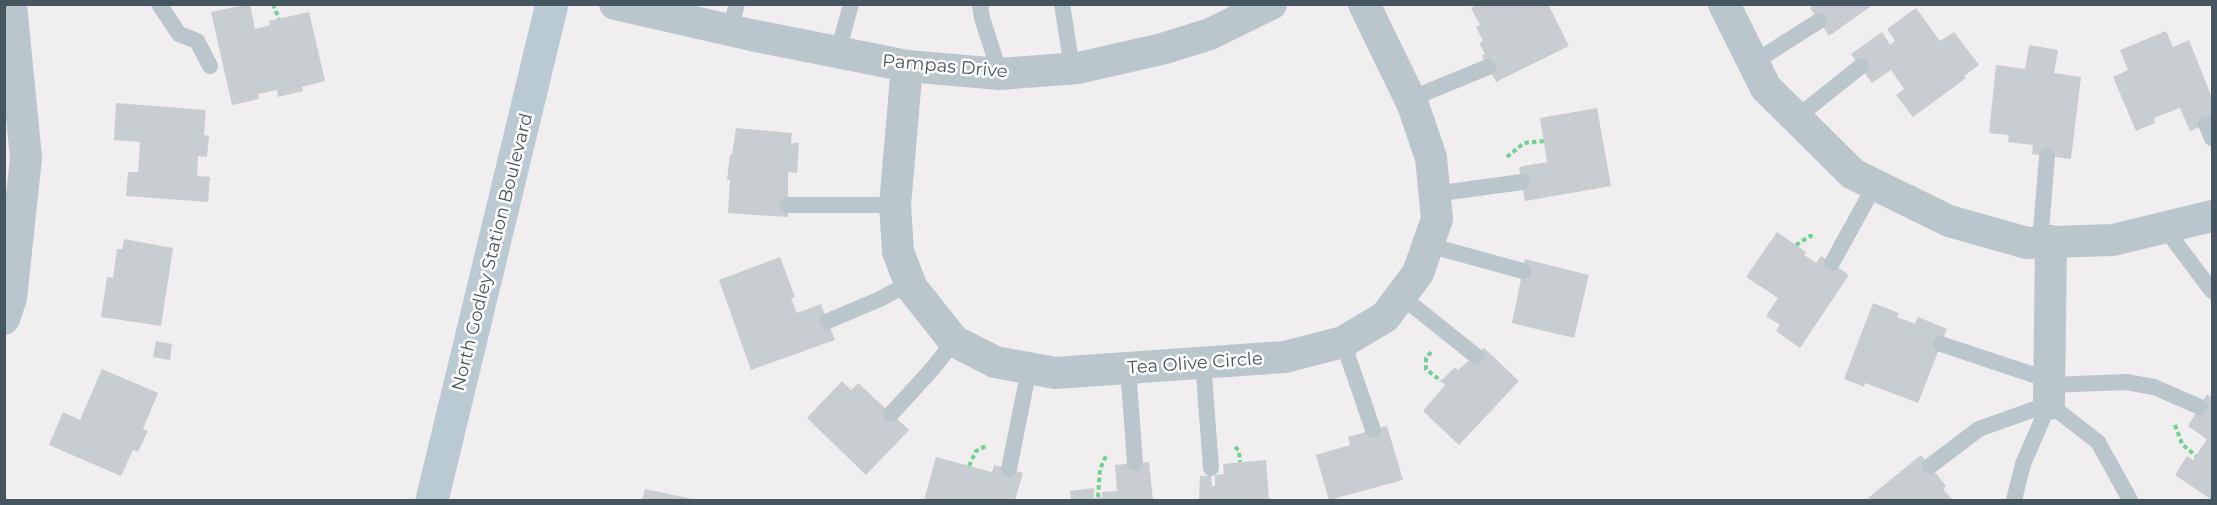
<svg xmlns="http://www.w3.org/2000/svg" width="2217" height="505" font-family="Montserrat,sans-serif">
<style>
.building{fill:#c8cdd2}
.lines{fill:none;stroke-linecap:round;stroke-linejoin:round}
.path{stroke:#6fd390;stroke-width:4;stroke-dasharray:4.5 3;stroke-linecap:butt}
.lane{stroke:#b9c7cd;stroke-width:16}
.street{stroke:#b9c7cd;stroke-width:32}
.secondary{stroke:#b9cad2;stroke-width:33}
.labels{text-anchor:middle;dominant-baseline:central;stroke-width:5;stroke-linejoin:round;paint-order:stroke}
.street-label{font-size:18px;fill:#45565e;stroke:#fff}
</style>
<rect width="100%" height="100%" fill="#f1eeef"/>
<g class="building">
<polygon points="250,4 255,29 270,25 269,21 309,12 325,81 302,87 303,91 278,97 277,90 258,94 259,99 232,105 211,12"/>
<polygon points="1478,4 1548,4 1569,46 1496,82 1482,56 1485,54 1479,43 1483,41 1476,27 1480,25 1471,8"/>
<polygon points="1815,4 1874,4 1829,36 1810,8"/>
<polygon points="1916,8 1940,41 1954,32 1979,65 1964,76 1966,78 1913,117 1896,95 1904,89 1891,70 1872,83 1851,54 1882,32 1890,45 1895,41 1887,29"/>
<polygon points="2166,31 2173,47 2189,40 2212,98 2212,121 2190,131 2180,108 2154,118 2155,123 2136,131 2113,77 2128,70 2120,50"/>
<polygon points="2029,45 2058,50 2054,73 2081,77 2071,159 2032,154 2033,145 2008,142 2009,135 1989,133 1996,65 2025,69"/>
<polygon points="116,103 206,110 204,135 209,136 207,157 198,156 197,176 210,177 208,202 126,196 128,172 138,172 140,142 114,140"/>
<polygon points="1597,108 1611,186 1525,201 1519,167 1547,162 1540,118"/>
<polygon points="736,128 792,133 791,144 799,142 797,173 788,172 788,217 728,213 730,180 727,180 730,154 732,155"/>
<polygon points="1777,232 1806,252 1804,255 1816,263 1821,256 1849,275 1800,348 1776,331 1780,325 1766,316 1778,298 1746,277"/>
<polygon points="124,239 173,248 161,326 101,317 107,277 113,278 117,249 122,249"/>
<polygon points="780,257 795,297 791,298 797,313 821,304 835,340 751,370 719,280"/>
<polygon points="1525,259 1589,275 1574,338 1512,323"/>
<polygon points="1873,303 1899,313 1897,317 1915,324 1918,317 1947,329 1918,403 1865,383 1864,387 1844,379"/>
<polygon points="156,341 172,344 170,360 153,357"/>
<polygon points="1484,348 1519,381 1459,445 1423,411 1445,385 1441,381 1455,367 1458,370"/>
<polygon points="102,369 158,393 143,429 148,431 138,452 133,450 121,476 49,445 63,412 80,420"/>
<polygon points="842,381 851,390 858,383 909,430 866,475 807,418"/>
<polygon points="2207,394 2212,398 2212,500 2175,475 2187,456 2193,460 2207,439 2188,426"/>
<polygon points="1387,426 1403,480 1329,500 1316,455 1350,445 1348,437"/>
<polygon points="1921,455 1946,486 1943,489 1953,500 1870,500 1868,498"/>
<polygon points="936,457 992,472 994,465 1023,473 1015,500 924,500"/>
<polygon points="1266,460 1269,500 1199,500 1200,476 1211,475 1212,486 1215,486 1215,475 1224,474 1223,464"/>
<polygon points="1149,462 1153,500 1071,500 1070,491 1094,488 1094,498 1102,497 1102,492 1117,491 1115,465"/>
<polygon points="645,489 692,499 692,500 642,500"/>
</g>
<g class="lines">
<g class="path">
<polyline points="273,4 279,19"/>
<polyline points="1507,157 1524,143 1544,141"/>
<polyline points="1796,245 1810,236 1816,237"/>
<polyline points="1431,352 1426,358 1426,369 1441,381"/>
<polyline points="2175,425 2182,444 2196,456"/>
<polyline points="1235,447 1239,451 1240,462"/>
<polyline points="969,466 976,451 988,445"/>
<polyline points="1098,497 1100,469 1107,454"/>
</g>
<g class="lane">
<polyline points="159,4 179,34 197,41 210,66"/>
<polyline points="980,4 982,18 1000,74"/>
<polyline points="1062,4 1072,68"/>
<polyline points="730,30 737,4"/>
<polyline points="838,52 851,4"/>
<polyline points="1753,63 1819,21"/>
<polyline points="1410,99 1488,67"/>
<polyline points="1796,118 1861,66"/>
<polyline points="2206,124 2212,138"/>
<polyline points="1434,194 1522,182"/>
<polyline points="788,205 895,205"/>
<polyline points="2164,227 2212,291"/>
<polyline points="2040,242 2047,156"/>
<polyline points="1428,245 1523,271"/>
<polyline points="1832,263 1875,185"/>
<polyline points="1401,296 1476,356"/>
<polyline points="828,321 880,299 910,283"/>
<polyline points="1343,342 1373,430"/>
<polyline points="1941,344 2049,380"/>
<polyline points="1203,362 1211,468"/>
<polyline points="1128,368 1135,463"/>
<polyline points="2049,385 2126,382 2154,387 2200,407"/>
<polyline points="2049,404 2098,442 2130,500"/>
<polyline points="891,414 934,367 954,341"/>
<polyline points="1930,466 1979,429 2049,404"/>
<polyline points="1009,469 1029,369"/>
<polyline points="2014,500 2023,464 2049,404"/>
</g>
<g class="street">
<polyline points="615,4 751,35 907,66 1000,74 1078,68 1162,49 1210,34 1271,4"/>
<polyline points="1724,4 1766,88 1853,174 1949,221 2027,243 2113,240 2212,216"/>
<polyline points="907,66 895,205 898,252 912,288 954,341 995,362 1055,373 1285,357 1343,342 1385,317 1418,273 1437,219 1431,158 1413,105 1364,4"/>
<polyline points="4,319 11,298 26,158 11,4"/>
<polyline points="2049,404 2051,241"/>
</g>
<polyline class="secondary" points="432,500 552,4"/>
</g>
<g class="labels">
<g class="street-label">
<text transform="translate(945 66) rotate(5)">Pampas Drive</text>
<text transform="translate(492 252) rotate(-76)">North Godley Station Boulevard</text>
<text transform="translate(1195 363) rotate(-4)">Tea Olive Circle</text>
</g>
</g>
<rect width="2217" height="505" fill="none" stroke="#45565e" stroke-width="12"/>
</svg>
